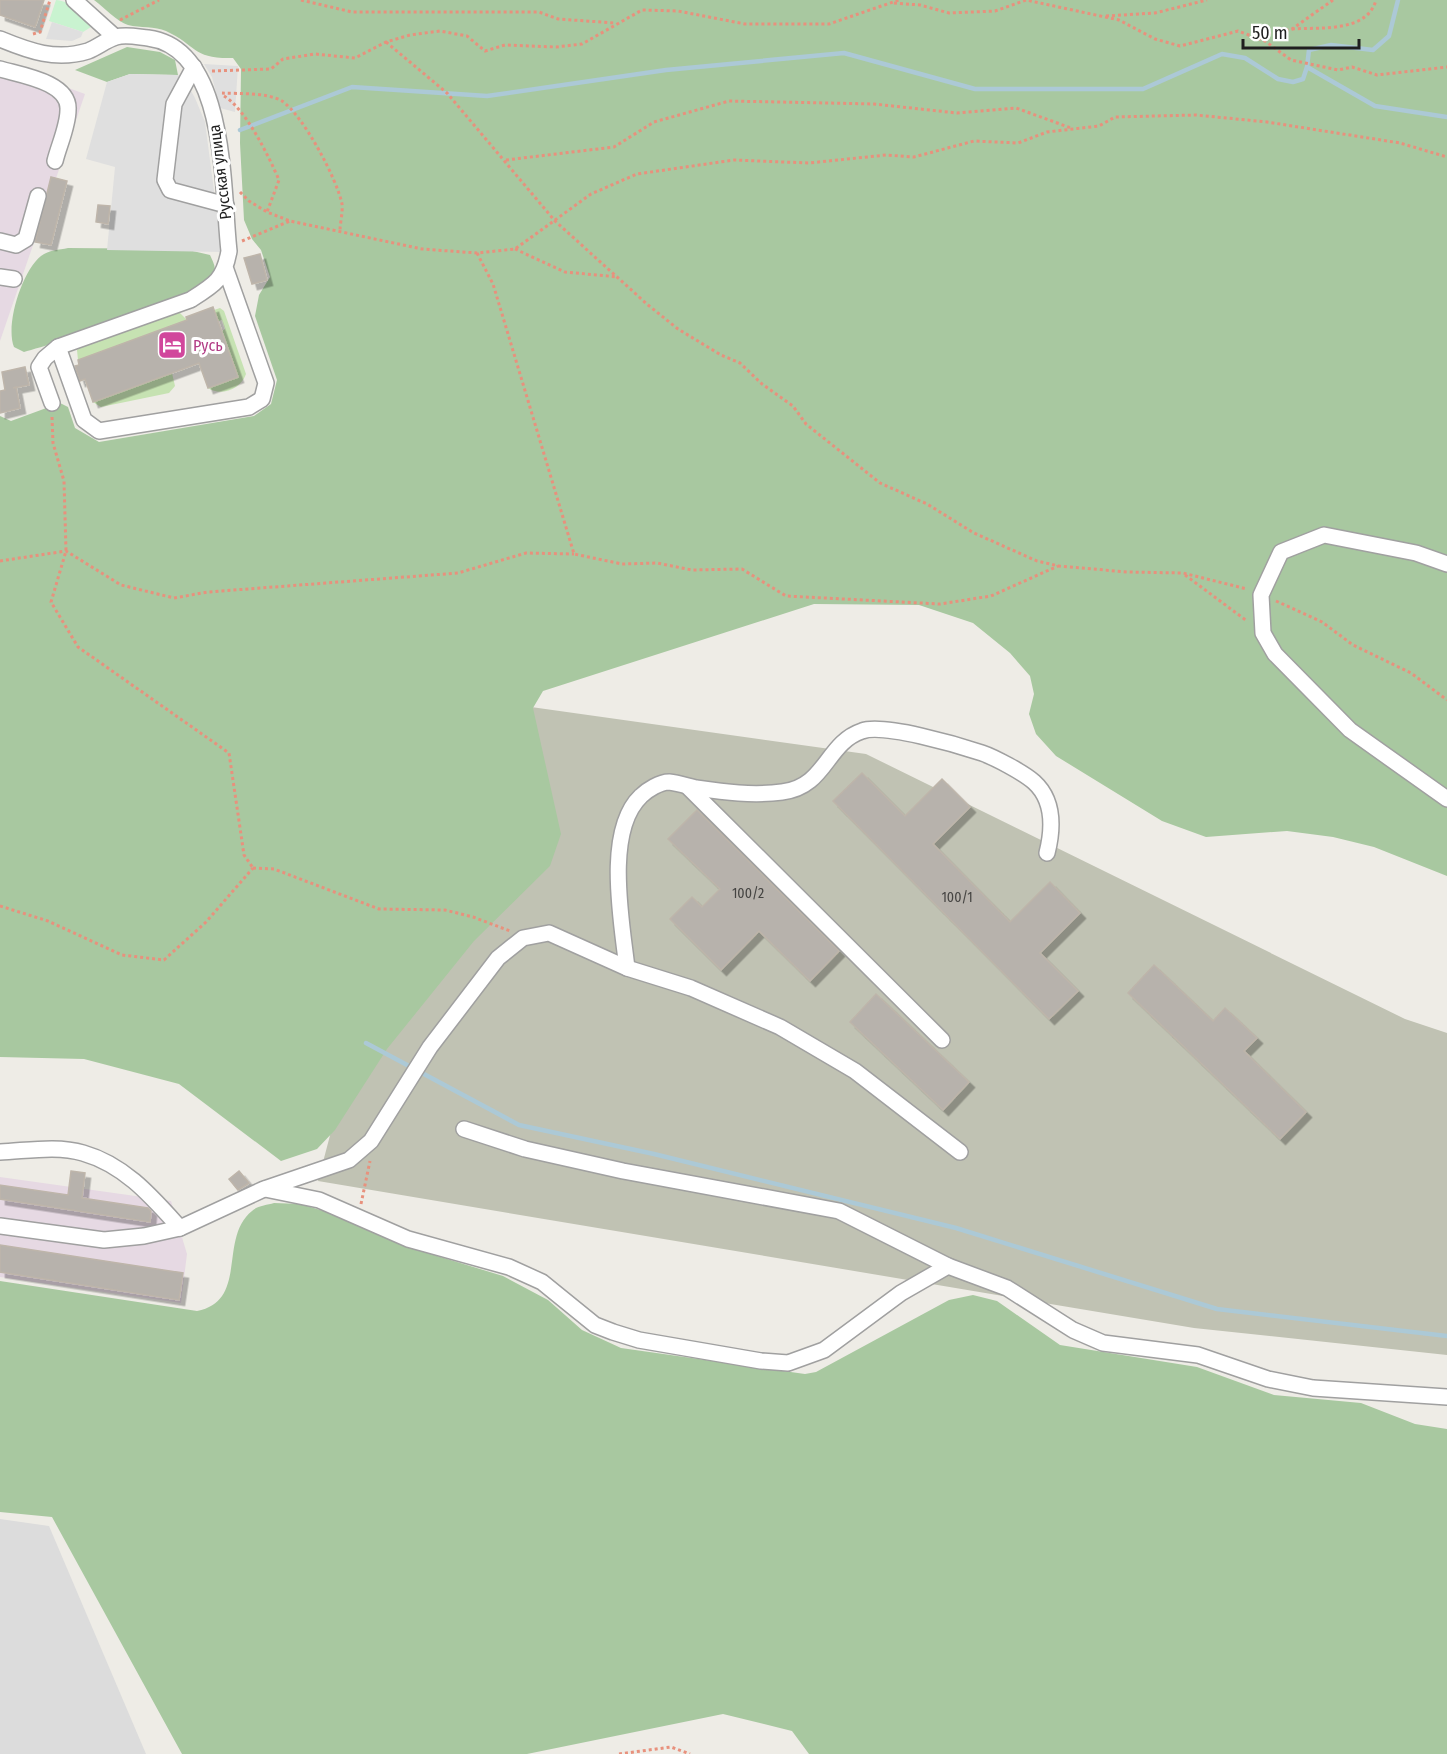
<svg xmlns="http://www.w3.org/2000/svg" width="1447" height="1754" font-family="'Fira Sans Condensed',sans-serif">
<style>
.residential{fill:#dcdcdc}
.industrial{fill:#e6d9e3}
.construction{fill:#c0c2b3}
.grass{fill:#c6e2b2}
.forest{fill:#a8c8a0}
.park{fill:#c9f3d0}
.parking{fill:#dfdfdf}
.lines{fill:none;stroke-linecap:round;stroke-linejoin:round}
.stream{stroke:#acc9d6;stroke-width:4.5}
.building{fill:#b7b2ac;stroke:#beb5aa;stroke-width:1.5;filter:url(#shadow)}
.minor-casing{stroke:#a0a0a0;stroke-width:18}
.path{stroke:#e8917d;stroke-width:3;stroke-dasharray:3 3;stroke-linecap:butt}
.minor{stroke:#fff;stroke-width:15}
.labels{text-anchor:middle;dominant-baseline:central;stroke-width:6;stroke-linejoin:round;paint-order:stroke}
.number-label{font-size:14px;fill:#454442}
.street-label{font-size:16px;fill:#1f1f1f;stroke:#fff}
.hotel-label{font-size:16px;fill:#b23c85;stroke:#fff;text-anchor:start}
</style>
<defs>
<filter id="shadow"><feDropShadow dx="5.5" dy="5.5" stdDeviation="0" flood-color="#0004"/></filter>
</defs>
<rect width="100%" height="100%" fill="#eeece6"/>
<polygon class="residential" points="0,1519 49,1526 146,1754 0,1754"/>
<g class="industrial">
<polygon points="0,63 85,94 0,341"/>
<polygon points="0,1177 171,1201 187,1254 181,1303 0,1277"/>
</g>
<polygon class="construction" points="446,695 866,754 1405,1019 1447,1033 1447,1355 1194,1328 318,1181"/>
<g class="grass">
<path d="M220 308 224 311 246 374C241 389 221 397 208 388L238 377 222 331 225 329 222 320 218 321 214 310Z"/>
<polygon points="172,311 180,313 187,320 78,360 77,350 81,344"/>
<polygon points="172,373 175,386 169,393 101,407 93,402"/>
</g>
<g class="forest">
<path d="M94 0H1447V876L1374 847 1333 837 1287 831 1206 837 1162 821 1056 756 1036 734 1029 714 1034 694 1030 676 1010 653 973 623 919 605 814 604 543 691 533 708 561 834 550 866 474 941 387 1049 335 1130 317 1149 281 1161 179 1084 84 1059 0 1057V416L11 421 60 403 68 407 75 428 99 442 254 416 271 404 277 380 255 316 259 295 270 277 261 250 252 239 244 220 240 143 241 69 233 58C192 59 198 46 166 31 155 26 140 28 128 25 117 22 104 7 94 0Z"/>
<polygon points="127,47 160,52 175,60 178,75 130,74 107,82 75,70"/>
<path d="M68 248 184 249 210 255C213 262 218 269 212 277 195 300 57 343 24 352L14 347C5 325 22 271 41 256 49 250 59 250 68 248Z"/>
<path d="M274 1203 301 1204 355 1221 411 1248 503 1276 548 1300 582 1330 621 1348 805 1374 816 1372 949 1300 973 1295 997 1301 1060 1345 1197 1367 1274 1395 1361 1403 1415 1424 1447 1429V1754H809L792 1731 723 1714 527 1754H182L52 1517 0 1512V1281L197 1311C249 1301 218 1238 252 1211 257 1206 267 1205 274 1203Z"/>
</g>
<path class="park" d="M56 0C67 0 91 15 91 27L83 32 49 21Z"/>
<g class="parking">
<polygon points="52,22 83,32 81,37 72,41 46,39"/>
<polygon points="204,64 238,66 235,112 220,108 212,77"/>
<polygon points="130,74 178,75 186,82 195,98 205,122 222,252 107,250 115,167 86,159 107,82"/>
</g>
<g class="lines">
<g class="stream">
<polyline points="1307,67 1309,50 1331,45 1373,50 1389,36 1398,0"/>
<polyline points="240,130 352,87 487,96 666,70 844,53 975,89 1143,89 1222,54 1245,58 1278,79 1293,82 1303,79 1307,67 1375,106 1447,117"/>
<polyline points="366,1043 519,1125 654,1154 956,1228 1217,1309 1447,1336"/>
</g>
</g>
<g class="building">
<polygon points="0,0 44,0 35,27 0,15"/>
<polygon points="51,177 67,181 51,245 35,242"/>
<polygon points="98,205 110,206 108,224 96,222"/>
<polygon points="260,254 267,280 252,284 244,258"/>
<polygon points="213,307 238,377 208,388 199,363 93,402 85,379 80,381 75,366 79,365 78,360 187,320 186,317"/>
<polygon points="25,367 29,385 13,388 16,387 20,408 0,413 0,391 5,390 2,372"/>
<polygon points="862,773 905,816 942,779 970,807 933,844 1010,922 1050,882 1080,913 1040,953 1078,991 1049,1019 833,801"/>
<polygon points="697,810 839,951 810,981 759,931 721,970 670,919 692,897 702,907 720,889 668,839"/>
<polygon points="1154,965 1213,1021 1225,1008 1257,1038 1244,1051 1306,1112 1280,1139 1128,993"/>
<polygon points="876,994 969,1082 943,1110 850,1022"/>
<polygon points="71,1171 85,1173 82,1198 148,1208 151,1211 150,1222 0,1199 0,1185 68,1195"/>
<polygon points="239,1171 249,1183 238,1190 229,1179"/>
<polygon points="0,1245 183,1273 179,1300 0,1272"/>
</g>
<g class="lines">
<g class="minor-casing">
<g id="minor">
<polyline points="74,0 115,37"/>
<path d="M0 39C29 51 56 61 88 51 98 47 106 40 116 37 126 34 138 37 148 38 228 48 222 191 229 251 224 280 214 285 190 300L58 347"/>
<polyline points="194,67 174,104 165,180 170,190 226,205"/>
<path d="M0 69C20 75 70 82 68 110 68 126 59 145 55 161"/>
<polyline points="0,241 16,245 26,239 38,196"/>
<polyline points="0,277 14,279"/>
<polyline points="52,403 39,367 45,358 58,347 84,420 99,431 249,407 262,399 266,383 226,270"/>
<polyline points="1447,564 1416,553 1324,535 1281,552 1261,595 1263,633 1275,654 1350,730 1447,799"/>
<polyline points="688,787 942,1040"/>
<path d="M627 968C622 923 604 831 641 796 647 790 660 782 669 782 678 783 687 786 696 788 724 792 753 796 782 792 826 787 826 743 862 731 883 723 958 745 982 753 994 757 1024 773 1034 782 1055 801 1053 829 1047 853"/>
<polyline points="464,1129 525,1149 623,1171 839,1211 948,1266 1007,1288 1073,1330 1103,1343 1198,1355 1268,1379 1313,1388 1447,1397"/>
<path d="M0 1152C26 1151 57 1145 83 1153 125 1165 152 1197 180 1228L264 1189 349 1160 371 1141 430 1047 498 958 523 938 549 933 627 968 691 988 780 1027 855 1071 960 1152"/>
<polyline points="265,1189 319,1200 408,1239 509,1267 542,1282 595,1325 613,1332 639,1340 761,1361 788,1363 824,1350 901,1293 948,1266"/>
<polyline points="0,1226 104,1240 144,1236 180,1228"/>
</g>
</g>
<g class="path">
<polyline points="301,0 352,12 539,12 558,19 615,23"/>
<polyline points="894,3 920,5 949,13 995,11 1026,0 1119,20 1155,39 1180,46 1238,31 1265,41 1291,60 1338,70 1352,67 1377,75 1447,67"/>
<polyline points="1106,16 1155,13 1207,0"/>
<polyline points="120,20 159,0"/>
<path d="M1292 29C1320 27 1367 33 1376 0"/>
<polyline points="33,34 40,32 50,0"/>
<polyline points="1256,36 1292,29 1333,0"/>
<polyline points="386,42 447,93 555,221 648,305 678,329 721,355 740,363 762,384 793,406 806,424 880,483 927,504 974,533 1037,561 1059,566 1127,572 1183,573 1247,589"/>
<polyline points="212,71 271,69 283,59 315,54 355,58 386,42 410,35 440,31 467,36 485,51 505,45 556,47 582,44 642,10 678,11 745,24 829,24 899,0"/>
<path d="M222 93C240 94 266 92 282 101 303 115 337 179 342 204 343 212 340 223 340 231"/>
<path d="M224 96C246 109 269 157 279 180L267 212"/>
<polyline points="506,160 614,147 654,122 729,101 874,104 957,113 1016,108 1071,128"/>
<polyline points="240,192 249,201 267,212 290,221 422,249 477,253 515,249 591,194 637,174 734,160 809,163 886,155 914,157 974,141 1018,143 1047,132 1099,126 1115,117 1196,115 1267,122 1400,143 1447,157"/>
<polyline points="242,241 290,221"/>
<polyline points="515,249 565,272 618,277"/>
<polyline points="477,253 493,284 574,554 622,564 657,563 692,570 742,569 786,596 940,604 991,596 1058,566"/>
<polyline points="52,417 53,443 64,481 66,551 51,602 78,647 229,753 244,855 253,868"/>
<polyline points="0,561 66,551 121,585 174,598 208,592 458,573 526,553 574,554"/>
<polyline points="1185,575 1247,621"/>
<polyline points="1276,601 1322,622 1353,645 1411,673 1447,700"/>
<polyline points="253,868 274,869 379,909 445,910 473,917 510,931"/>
<polyline points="0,906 48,921 122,955 164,960 206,922 253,868"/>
<polyline points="361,1204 370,1161"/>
<polyline points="619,1754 671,1747 690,1754"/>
</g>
<use href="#minor" class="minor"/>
</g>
<defs>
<g id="hotel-square" transform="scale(1.5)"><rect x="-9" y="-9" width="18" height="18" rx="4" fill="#d1479c" stroke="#fff"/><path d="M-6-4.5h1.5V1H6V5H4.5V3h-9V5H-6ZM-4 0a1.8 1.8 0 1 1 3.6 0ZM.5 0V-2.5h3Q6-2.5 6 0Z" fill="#fff"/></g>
</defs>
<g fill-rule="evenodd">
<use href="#hotel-square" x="172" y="345"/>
</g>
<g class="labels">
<g class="number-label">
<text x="748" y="893">100/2</text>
<text x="957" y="897">100/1</text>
</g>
<g class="street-label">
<text transform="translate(220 172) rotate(-97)">Русская улица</text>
</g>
<g class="hotel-label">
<text x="193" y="345">Русь</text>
</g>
</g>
<path d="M1243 39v9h116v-9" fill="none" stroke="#1f1f1f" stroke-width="3"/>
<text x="1252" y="39" font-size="18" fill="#1f1f1f" stroke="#ffffff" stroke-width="4.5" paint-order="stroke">50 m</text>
</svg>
